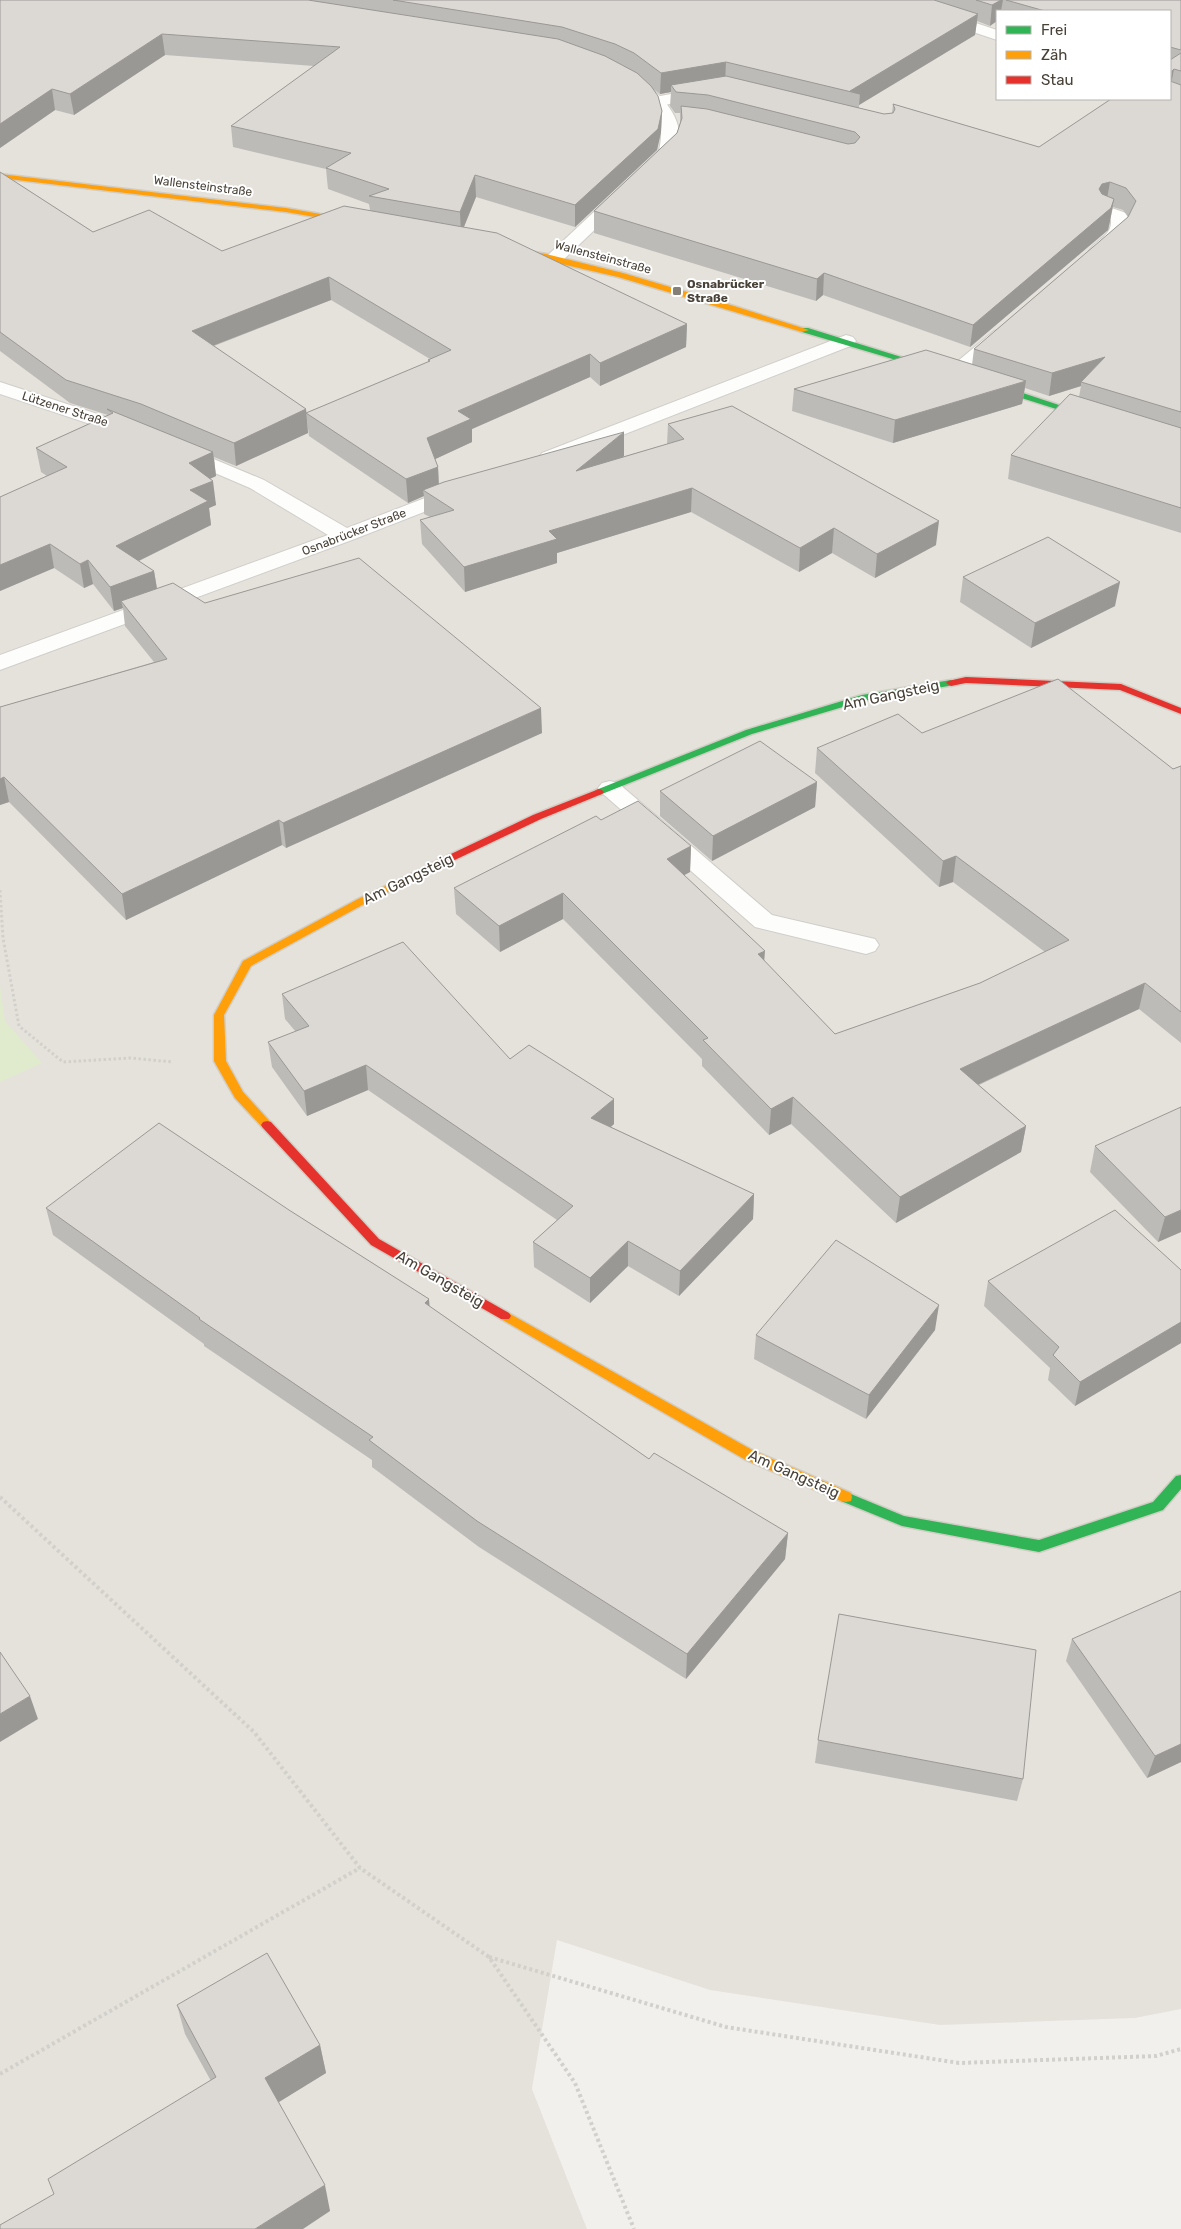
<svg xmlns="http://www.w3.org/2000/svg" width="1181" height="2229" font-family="Rubik,sans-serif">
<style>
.residential{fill:#e5e2db;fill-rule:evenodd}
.green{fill:#e0ebce}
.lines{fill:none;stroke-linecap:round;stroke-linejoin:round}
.lane-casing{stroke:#d0ceca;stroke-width:2}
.street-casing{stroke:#d0ceca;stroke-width:2}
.fast-casing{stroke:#d1cdc4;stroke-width:3}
.slow-casing{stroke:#d1cdc4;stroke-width:3}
.jam-casing{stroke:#d1cdc4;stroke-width:3}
.path-far1{stroke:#d2d0cb;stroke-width:3;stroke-dasharray:2.5 2.5;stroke-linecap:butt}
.path{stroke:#d2d0cb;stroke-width:4;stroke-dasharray:3 3;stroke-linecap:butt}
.lane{fill:#fdfdfc;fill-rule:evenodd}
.street{fill:#fdfdfc;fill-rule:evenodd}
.fast{fill:#30b455;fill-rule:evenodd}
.slow{fill:#ff9f0a;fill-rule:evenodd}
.jam{fill:#e5322d;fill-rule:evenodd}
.wall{fill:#bdbbb7;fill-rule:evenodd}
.shaded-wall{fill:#9a9895}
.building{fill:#dcd9d5;stroke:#9a9895}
.poi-dot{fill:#847f77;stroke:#fff;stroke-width:2}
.labels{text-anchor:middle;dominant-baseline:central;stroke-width:4;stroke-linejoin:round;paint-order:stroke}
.far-street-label{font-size:12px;fill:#494238;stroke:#fff}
.far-poi-label{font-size:12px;font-weight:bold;fill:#494238;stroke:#fff;text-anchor:start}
.street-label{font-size:15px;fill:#494238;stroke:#fff}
</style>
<rect width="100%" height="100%" fill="#f2f0ed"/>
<path class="residential" d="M0 0H1181V2009L1135 2018 940 2025 710 1990 557 1940 532 2089 587 2229H0ZM997 11H1170V99H997Z"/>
<polygon class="green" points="0,986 5,1021 42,1063 0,1082"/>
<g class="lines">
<g class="lane-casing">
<g id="lane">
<polygon points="708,87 714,89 716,92 714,95 655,107 649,105 647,102 649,99 655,97"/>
<path d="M1106 206 1126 213C1139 231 1109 259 1092 255L1089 251C1097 239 1112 236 1111 220L1100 215 1097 211 1100 207Z"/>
<polygon points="1001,329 1008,331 1010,335 1008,339 961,378 954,380 947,378 944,374 947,370 994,331"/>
</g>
</g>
<g class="street-casing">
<g id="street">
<polygon points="883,0 906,0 997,30 997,40 886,3"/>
<path d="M633 79C653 84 679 112 679 134 679 140 677 147 675 153L561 262 555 263 549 262 546 258 549 254 659 151C664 126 661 114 640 96 635 92 629 89 625 84L627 81Z"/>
<polygon points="846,335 853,337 856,341 853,345 556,461 549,463 542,461 539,457 542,453"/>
<polygon points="0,382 140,428 143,432 140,436 133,438 126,436 0,394"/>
<polygon points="180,445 264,480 347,528 451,488 458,486 465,488 468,492 465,496 352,540 0,670 0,655 328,535 250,488 173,455 170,451 173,447"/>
<polygon points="610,781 618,783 772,915 875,939 879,945 875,951 866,954 755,927 602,793 598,788 602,783"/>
</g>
</g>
<g class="fast-casing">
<g id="fast">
<polygon points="802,328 808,328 940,369 933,371 802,332"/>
<polygon points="984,382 990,382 1098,418 1091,420 984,386"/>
<polygon points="951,680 956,683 954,685 863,701 752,734 602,794 599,795 594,792 596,790 746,730 862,695"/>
<polygon points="1181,1475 1181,1489 1163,1510 1039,1552 902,1526 841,1501 840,1497 841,1493 846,1492 904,1516 1039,1540 1153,1502 1176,1476"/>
</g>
</g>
<g class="slow-casing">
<g id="slow">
<polygon points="0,174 286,208 355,220 359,222 355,224 286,212 0,178"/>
<polygon points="505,247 546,254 623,273 734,306 809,330 802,332 618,277 505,251"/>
<polygon points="436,862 440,863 441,865 440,867 366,903 251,966 224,1015 226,1061 243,1092 273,1125 271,1128 263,1128 235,1098 214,1061 214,1015 243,961 358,899"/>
<polygon points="505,1311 754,1451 851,1493 852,1497 851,1501 846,1502 841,1501 744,1459 501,1319 499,1316 501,1313"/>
</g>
</g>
<g class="jam-casing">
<g id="jam">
<polygon points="966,677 1121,684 1181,708 1181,714 1120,690 966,683 951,686 946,683 948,681"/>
<polygon points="599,789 602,790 604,792 602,794 541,819 440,867 432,867 431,865 432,863 533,815"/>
<polygon points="267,1121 271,1122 379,1239 509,1313 511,1316 509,1319 501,1319 371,1245 263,1128 261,1125 263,1122"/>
</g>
</g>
<polyline class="path-far1" points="0,890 3,938 19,1026 63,1062 130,1058 173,1062"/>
<g class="path">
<polyline points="0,1497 254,1732 360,1868 489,1957 575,2083 634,2229"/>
<polyline points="489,1957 726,2027 959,2063 1156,2056 1181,2049"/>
<polyline points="0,2074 360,1868"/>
</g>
<use href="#lane" class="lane"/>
<use href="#street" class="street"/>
<use href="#fast" class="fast"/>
<use href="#slow" class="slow"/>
<use href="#jam" class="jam"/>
</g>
<g class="wall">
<path d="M0 0H1181V533L1008 479 1011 455 1079 397 1081 386 1049 396 1025 388 1022 404 893 443 792 411 794 389 972 365 974 349 1128 217 1123 210 1113 207 1110 221 1108 230 970 347 823 295 816 301 594 233V211L677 133 680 123V113H675L670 106 671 92 660 94 652 88 662 111 661 132 657 150 575 227 476 197 464 227 687 324 686 347 600 386 590 377 472 429V442L435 459 438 467 439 484 624 456 622 457 667 444 668 424 936 545 875 578 832 553 799 572 691 512 557 553V563L465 592 422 544 420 520 430 517 424 514V496L408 503 309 436 306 413 428 362V360L430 359 331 300 214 346 306 409 308 433 236 466 214 457 216 476 210 479 216 505 209 508 211 525 139 561 154 571 157 588 205 603 542 733 286 848 282 845 126 920 9 802 0 805V707L154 662 125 626 123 608 114 611 93 584 84 588 54 568 0 591V497L47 476 41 472 36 448 108 415 70 403 0 351V172L93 232 222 251 370 210 369 204 328 189 326 169 233 147 231 126 314 66 165 55 74 115 55 110 0 148ZM997 11H1170V99L1039 147 893 104 892 113 884 114 859 108V105L975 35 977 21 990 26Z"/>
<polygon points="963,577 1115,606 1031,648 960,602"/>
<polygon points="922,733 1173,769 1181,766 1181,1043 1139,1009 979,1085 1026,1126 1021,1152 896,1223 791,1124 769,1135 702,1066 702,1059 563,919 500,952 456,914 454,888 691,846 690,872 684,875 764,961 835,1034 980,983 1045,952 953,882 939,887 815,773 817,748"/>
<polygon points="817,782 815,807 712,861 660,816 660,791"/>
<polygon points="282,994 510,1059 614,1124 611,1127 754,1194 753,1219 679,1296 628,1266 590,1303 534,1267 533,1242 557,1220 368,1090 307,1116 272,1067 268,1042 296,1032 285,1019"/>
<polygon points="1095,1146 1181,1232 1158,1242 1090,1172"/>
<polygon points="46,1208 289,1210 429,1299 429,1306 649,1459 788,1533 785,1559 686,1679 479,1547 372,1467 372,1460 204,1346 204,1344 53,1235"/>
<polygon points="1181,1270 1181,1343 1075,1406 1048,1380 1050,1368 984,1306 988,1281"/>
<polygon points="935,1330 866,1419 754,1359 756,1335"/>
<polygon points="1181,1591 1181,1762 1147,1778 1066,1661 1072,1639"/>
<polygon points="818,1740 1023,1779 1017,1801 815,1763"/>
<polygon points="177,2005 320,2045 326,2073 278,2102 330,2211 54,2194 211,2081 185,2034"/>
</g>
<g class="shaded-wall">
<polygon points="1001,0 1003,0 1001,11 997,11 997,21 990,26 992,5"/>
<polygon points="978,14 975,35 859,105 860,94 850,91"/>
<polygon points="162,34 165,55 74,115 70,94"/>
<polygon points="726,62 725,83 671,85 671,92 660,94 661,73"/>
<polygon points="1174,69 1170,90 1170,88 1172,71"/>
<polygon points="52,89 55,110 0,148 0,124"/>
<polygon points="662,111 661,132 657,150 575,227 575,205"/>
<polygon points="475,175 476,197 461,234 460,212"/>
<polygon points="1110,182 1106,204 1099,189 1102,184"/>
<polygon points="1114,199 1110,221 1108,230 970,347 973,325"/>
<polygon points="824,273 823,295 816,301 817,279"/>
<polygon points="329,277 331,300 194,353 192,331"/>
<polygon points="687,324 686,347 600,386 600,363"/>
<polygon points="590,354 590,377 472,429 472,442 429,462 427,438 458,411"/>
<polygon points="1105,357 1081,382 1081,386 1049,396 1052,373"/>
<polygon points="1026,381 1022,404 893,443 895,420"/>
<polygon points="306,409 308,433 236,466 234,443"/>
<polygon points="624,432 624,456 576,494 576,471"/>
<polygon points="213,452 216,476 192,487 189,463"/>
<polygon points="438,467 439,490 423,490 424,496 408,503 406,479"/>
<polygon points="213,481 216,505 209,508 211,525 120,570 116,546 190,490"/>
<polygon points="692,488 691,512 557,553 557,563 465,592 464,567 549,531"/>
<polygon points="939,521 936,545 875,578 877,554"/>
<polygon points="834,528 832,553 799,572 800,548"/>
<polygon points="50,544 54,568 0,591 0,565"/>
<polygon points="88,560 93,584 84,588 80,564"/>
<polygon points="154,571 158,595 121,601 123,608 114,611 110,587"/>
<polygon points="1120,582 1115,606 1031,648 1035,623"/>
<polygon points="541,708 542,733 286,848 283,823"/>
<polygon points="4,777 9,802 0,805 0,779"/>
<polygon points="817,782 815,807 712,861 713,836"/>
<polygon points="279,820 282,845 126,920 122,894"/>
<polygon points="691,846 690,872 666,885 667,859"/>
<polygon points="956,856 953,882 939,887 943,861"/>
<polygon points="563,893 563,919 500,952 499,926"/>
<polygon points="765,951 763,977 758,954"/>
<polygon points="1145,983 1139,1009 956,1095 960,1069"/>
<polygon points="366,1065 368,1090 307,1116 304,1091"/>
<polygon points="793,1097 791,1124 769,1135 771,1109"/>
<polygon points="614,1099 614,1124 591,1143 591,1118"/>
<polygon points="1026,1126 1021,1152 896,1223 900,1197"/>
<polygon points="754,1194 753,1219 679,1296 680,1271"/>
<polygon points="1181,1210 1181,1232 1158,1242 1165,1217"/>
<polygon points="628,1241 628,1266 590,1303 590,1278"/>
<polygon points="429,1299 431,1326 425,1303"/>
<polygon points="939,1305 935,1330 866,1419 869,1395"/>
<polygon points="1181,1322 1181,1343 1075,1406 1080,1382"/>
<polygon points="788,1533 785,1559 686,1679 687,1654"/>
<polygon points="30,1696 38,1719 0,1742 0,1714"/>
<polygon points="1181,1744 1181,1762 1147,1778 1155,1756"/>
<polygon points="320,2045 326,2073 271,2107 265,2078"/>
<polygon points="325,2185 330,2211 303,2229 255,2229"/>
</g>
<g class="building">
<polygon points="0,0 308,0 558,39 605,56 637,73 651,86 658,96 662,111 658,129 575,205 475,175 460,212 369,196 389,189 326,168 351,153 231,126 340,47 162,34 70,94 52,89 0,124"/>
<polygon points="393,0 934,0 978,14 850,91 860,94 726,62 661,73 634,53 615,44 562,27"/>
<polygon points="976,0 1001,0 992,5"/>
<polygon points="1006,0 1181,0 1181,50 1170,47 1170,11 1045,11"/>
<polygon points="1181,53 1181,71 1174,69 1172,71 1172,76 1170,76 1170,60"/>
<polygon points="726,76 884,114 893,113 895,109 893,104 1039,147 1111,99 1170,99 1170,81 1181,85 1181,412 1081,382 1105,357 1052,373 974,349 1128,217 1136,201 1126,188 1110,182 1102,184 1099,189 1102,194 1114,199 1111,208 973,325 824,273 817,279 594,211 677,133 682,118 681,106 707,109 848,144 855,143 860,137 855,132 708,95 676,92 671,85"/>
<polygon points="0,172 93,232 149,210 222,251 344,206 497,233 687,324 600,363 590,354 458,411 471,419 427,438 438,467 406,479 306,413 430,361 428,360 451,350 329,277 192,331 306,409 234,443 141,404 66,380 0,332"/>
<polygon points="926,350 1026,381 895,420 794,389"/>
<polygon points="1070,394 1181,428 1181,508 1011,455"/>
<polygon points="732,406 939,521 877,554 834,528 800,548 692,488 549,531 557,539 464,567 420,520 454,510 423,490 444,482 624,432 576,471 684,439 668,424"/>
<polygon points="107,409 213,452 189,463 213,481 190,490 208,501 116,546 154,571 110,587 88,560 80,564 50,544 0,565 0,497 67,467 36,448 113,413"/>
<polygon points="1048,537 1120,582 1035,623 963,577"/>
<polygon points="359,558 541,708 283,823 279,820 122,894 4,777 0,779 0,707 167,659 121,601 173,583 205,603"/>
<polygon points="1058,679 1173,769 1181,766 1181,1012 1145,983 960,1069 1026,1126 900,1197 793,1097 771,1109 703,1040 708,1038 563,893 499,926 454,888 596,816 601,820 638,801 691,846 667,859 765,951 758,954 835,1034 980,983 1069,940 956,856 943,861 817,748 898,714 922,733"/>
<polygon points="760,741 817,782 713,836 660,791"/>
<polygon points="403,942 510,1059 529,1045 614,1099 591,1118 754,1194 680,1271 628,1241 590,1278 533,1242 573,1206 366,1065 304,1091 268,1042 309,1026 282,994"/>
<polygon points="1181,1107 1181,1210 1165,1217 1095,1146"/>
<polygon points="159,1123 289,1210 429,1299 425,1303 649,1459 654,1453 788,1533 687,1654 477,1521 369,1440 373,1437 199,1319 200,1318 46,1208"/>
<polygon points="1115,1210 1181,1270 1181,1322 1080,1382 1053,1355 1059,1347 988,1281"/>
<polygon points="836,1240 939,1305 869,1395 756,1335"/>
<polygon points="1181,1591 1181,1744 1155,1756 1072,1639"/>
<polygon points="839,1614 1036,1650 1023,1779 818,1740"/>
<polygon points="0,1652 30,1696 0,1714"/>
<polygon points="267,1953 320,2045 265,2078 325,2185 255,2229 0,2229 0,2225 54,2194 48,2179 216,2077 177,2005"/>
</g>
<rect class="poi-dot" x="672" y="286" width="10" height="10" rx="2.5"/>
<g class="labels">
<g class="far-street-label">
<text transform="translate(203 186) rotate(7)">Wallensteinstraße</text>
<text transform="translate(603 257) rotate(15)">Wallensteinstraße</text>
<text transform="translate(65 409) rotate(18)">Lützener Straße</text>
<text transform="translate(354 532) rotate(-21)">Osnabrücker Straße</text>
</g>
<g class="far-poi-label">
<text x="687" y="284">Osnabrücker<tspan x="687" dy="14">Straße</tspan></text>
</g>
<g class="street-label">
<text transform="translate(891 695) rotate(-12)">Am Gangsteig</text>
<text transform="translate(408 879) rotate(-26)">Am Gangsteig</text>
<text transform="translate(440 1279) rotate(30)">Am Gangsteig</text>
<text transform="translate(794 1474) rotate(24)">Am Gangsteig</text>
</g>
</g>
<rect x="996" y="10" width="175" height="90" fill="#ffffff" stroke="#b6b3af"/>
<rect x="1006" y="26" width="25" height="8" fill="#30b455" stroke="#b6b3af"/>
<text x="1041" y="35" font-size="15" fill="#494238">Frei</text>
<rect x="1006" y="51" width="25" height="8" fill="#ff9f0a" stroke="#b6b3af"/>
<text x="1041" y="60" font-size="15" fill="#494238">Zäh</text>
<rect x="1006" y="76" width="25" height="8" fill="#e5322d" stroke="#b6b3af"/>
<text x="1041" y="85" font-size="15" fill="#494238">Stau</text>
</svg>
